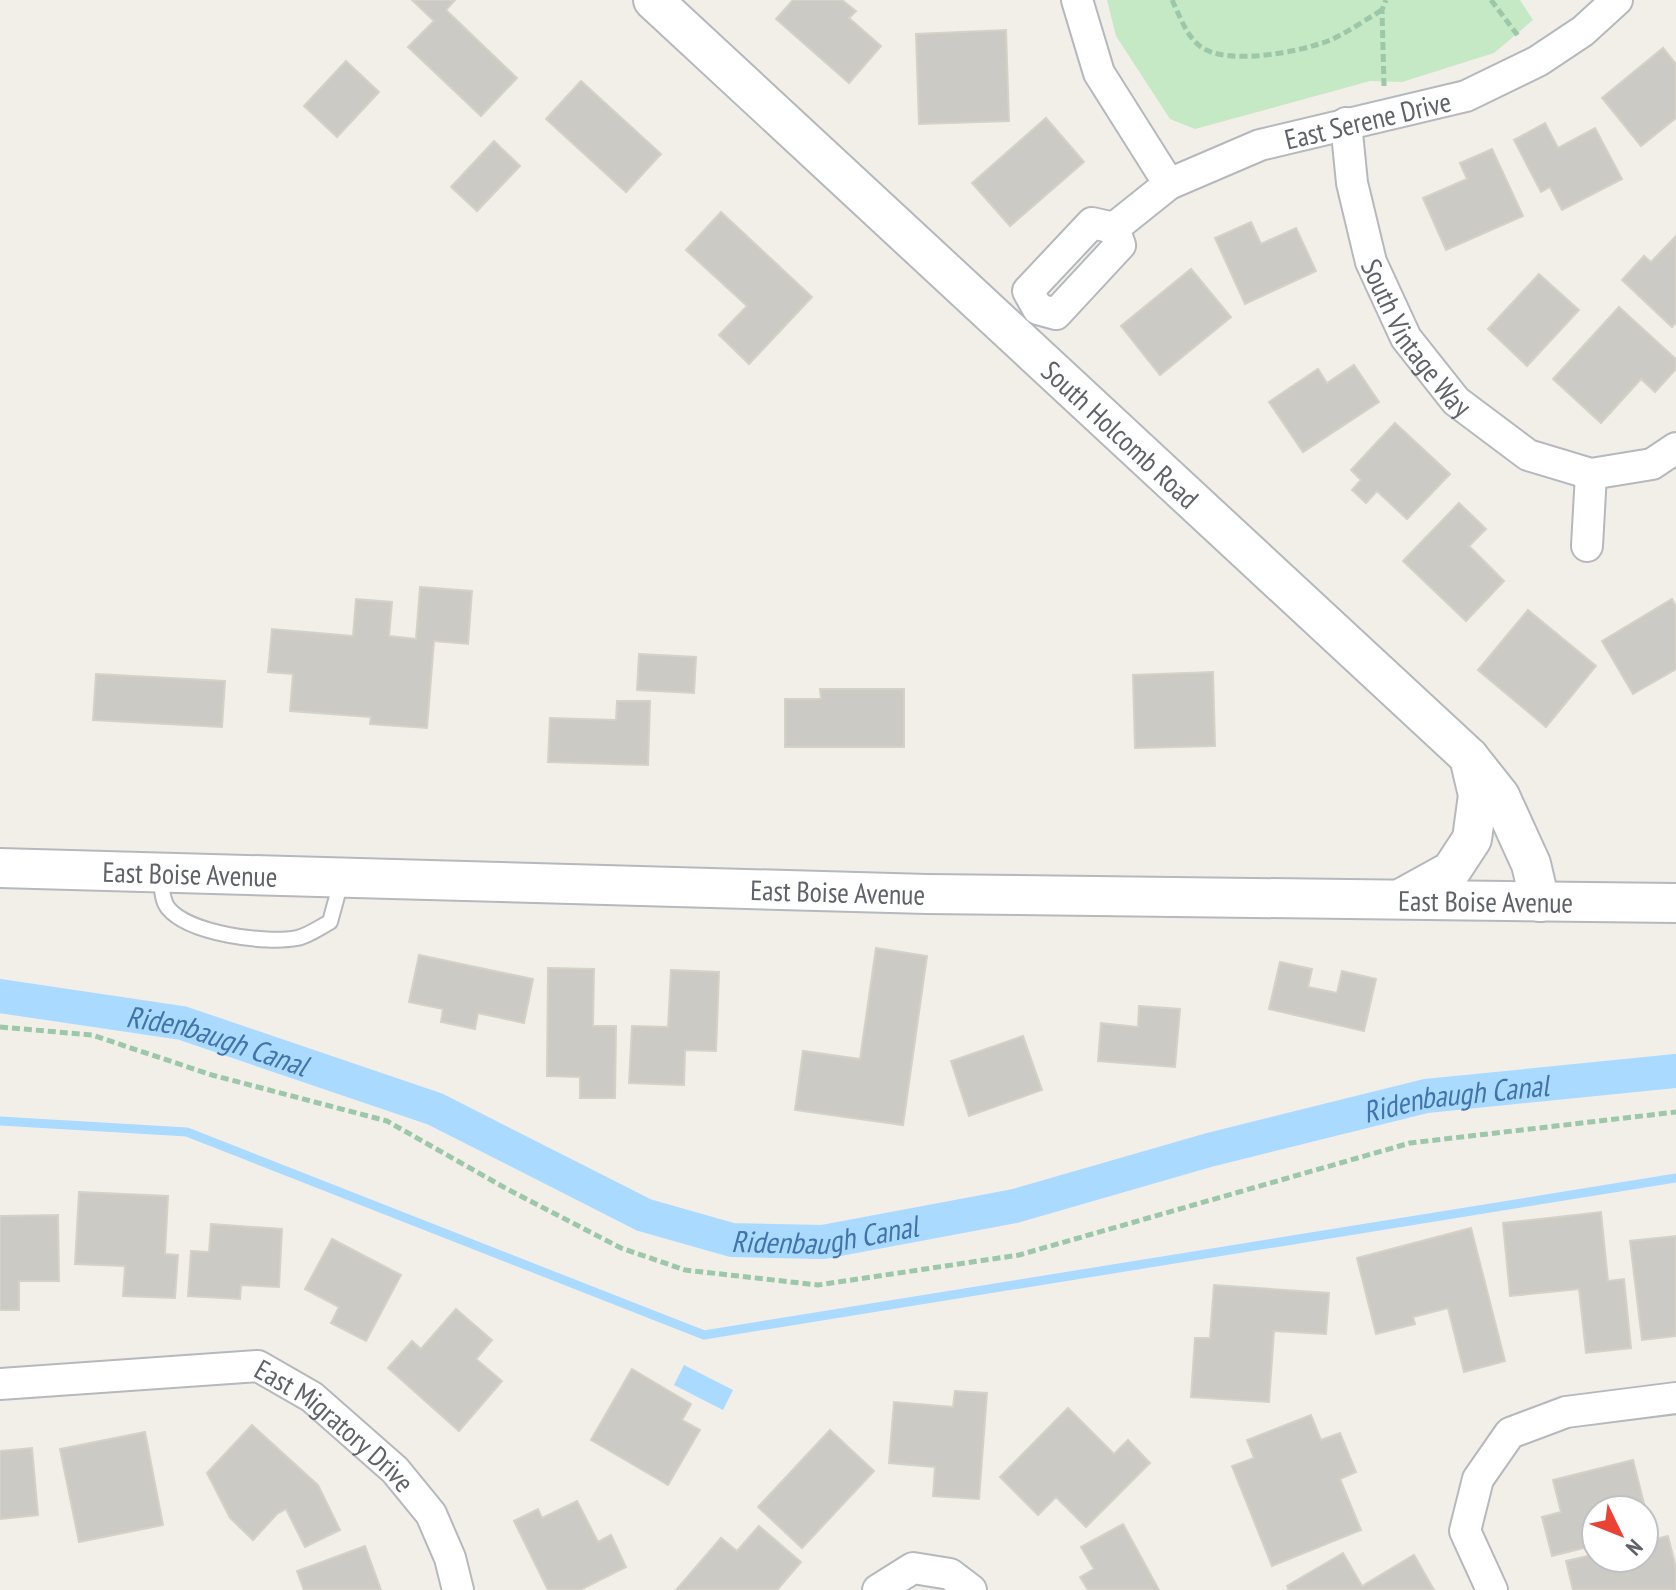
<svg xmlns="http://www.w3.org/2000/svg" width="1676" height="1590" font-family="'PT Sans Narrow',sans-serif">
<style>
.green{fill:#c5e8c5}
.water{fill:#aadaff}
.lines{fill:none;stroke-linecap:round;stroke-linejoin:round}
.stream{stroke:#aadaff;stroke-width:9}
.canal{stroke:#aadaff;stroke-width:34}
.building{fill:#cccac5;stroke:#d6d1c6;stroke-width:2}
.service-casing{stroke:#b5b8bc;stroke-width:18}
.minor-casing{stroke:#b5b8bc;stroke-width:34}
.tertiary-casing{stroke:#b5b8bc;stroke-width:42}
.path{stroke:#9cc7a9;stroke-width:5;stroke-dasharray:8 4;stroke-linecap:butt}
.service{stroke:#fff;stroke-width:14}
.minor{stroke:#fff;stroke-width:30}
.tertiary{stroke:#fff;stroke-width:38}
.labels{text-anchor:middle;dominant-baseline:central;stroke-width:7;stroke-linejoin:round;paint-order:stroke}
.street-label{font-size:28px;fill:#5f6368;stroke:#fff}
.water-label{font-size:30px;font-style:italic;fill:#4174aa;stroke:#fff}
</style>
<rect width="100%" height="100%" fill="#f1efe8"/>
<polygon class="green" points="1107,0 1520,0 1533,20 1494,53 1402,82 1370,81 1195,129 1170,119 1116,36"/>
<polygon class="water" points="684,1365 733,1390 723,1410 674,1385"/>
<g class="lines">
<polyline class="stream" points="0,1121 187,1132 704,1335 1676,1178"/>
<path class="canal" id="s1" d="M0 996 182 1023 435 1109 644 1215 732 1240 823 1242 1015 1206 1209 1150 1426 1096 1676 1071"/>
</g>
<g class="building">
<polygon points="412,0 455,0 446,10 517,78 481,116 408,47 434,21"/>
<polygon points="793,0 842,0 856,11 849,18 881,46 849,83 776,19"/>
<polygon points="1006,30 1009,121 919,124 916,34"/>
<polygon points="1663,48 1676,64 1676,118 1641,146 1602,98"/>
<polygon points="346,61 379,92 337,137 304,106"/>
<polygon points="581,81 661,154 626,192 546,119"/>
<polygon points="1046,118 1084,162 1010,226 972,183"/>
<polygon points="1545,123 1558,148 1595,128 1622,179 1562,210 1550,187 1541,192 1514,140"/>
<polygon points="494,141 520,166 477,211 451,187"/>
<polygon points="1492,149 1523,216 1446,250 1423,198 1467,179 1460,163"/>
<polygon points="721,212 812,297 749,364 719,335 747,306 686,250"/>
<polygon points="1251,222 1261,244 1296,228 1316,271 1245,304 1215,238"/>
<polygon points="1676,236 1676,323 1672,327 1622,280 1644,256 1651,262"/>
<polygon points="1191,269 1231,317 1160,375 1121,326"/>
<polygon points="1539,274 1579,310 1527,366 1488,329"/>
<polygon points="1619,307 1676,359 1676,369 1655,392 1641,379 1601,423 1553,379"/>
<polygon points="1354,365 1379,402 1303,452 1269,402 1318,369 1327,383"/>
<polygon points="1395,423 1450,474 1407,519 1377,491 1366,503 1352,490 1361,480 1351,470"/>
<polygon points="1459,503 1486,529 1469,546 1504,581 1466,621 1403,561"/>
<polygon points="420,587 472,591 468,644 434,641 427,728 370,724 371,717 290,711 293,674 268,672 272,629 353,636 356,599 392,602 389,636 416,639"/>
<polygon points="1672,599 1676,607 1676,669 1633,694 1602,641"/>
<polygon points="1528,610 1596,666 1546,727 1478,670"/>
<polygon points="639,654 696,657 694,693 637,690"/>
<polygon points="1213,672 1215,746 1135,748 1133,675"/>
<polygon points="96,674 225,681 222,727 93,720"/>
<polygon points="820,689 904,689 904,747 785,747 785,699 821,699"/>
<polygon points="617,701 650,701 648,765 548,762 550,718 616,720"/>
<polygon points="876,948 927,956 903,1125 795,1110 803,1051 860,1059"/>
<polygon points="419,955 533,979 524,1023 478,1013 475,1029 441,1022 443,1009 409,1002"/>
<polygon points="1280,962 1312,969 1308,987 1337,993 1342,971 1376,979 1364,1031 1269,1009"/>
<polygon points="548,968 594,969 593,1026 616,1026 615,1098 580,1098 580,1077 547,1076"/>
<polygon points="671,970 719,972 716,1051 685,1050 684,1085 629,1083 632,1026 668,1027"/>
<polygon points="1139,1006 1180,1009 1175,1067 1098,1061 1101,1023 1138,1027"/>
<polygon points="1023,1036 1042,1090 969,1116 951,1061"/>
<polygon points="79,1192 168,1196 165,1254 178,1255 175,1298 123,1296 125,1266 75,1264"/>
<polygon points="1601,1212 1608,1281 1624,1279 1631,1348 1586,1353 1579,1289 1510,1296 1503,1223"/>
<polygon points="58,1215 59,1281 19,1281 19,1310 0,1310 0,1216"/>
<polygon points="211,1224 282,1229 279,1287 241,1285 240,1299 188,1296 191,1251 209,1252"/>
<polygon points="1471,1228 1505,1361 1464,1372 1448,1308 1413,1317 1415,1324 1376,1334 1357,1258"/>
<polygon points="1676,1236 1676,1336 1642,1340 1630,1241"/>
<polygon points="332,1239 401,1275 366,1341 331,1323 339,1307 305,1289"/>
<polygon points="1214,1285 1329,1293 1326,1334 1274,1331 1269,1402 1191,1397 1195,1338 1210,1338"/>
<polygon points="456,1309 492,1340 476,1359 502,1381 459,1431 388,1368 412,1341 421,1349"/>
<polygon points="632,1369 691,1404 682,1420 700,1430 668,1485 591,1440"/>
<polygon points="955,1391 987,1393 979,1499 933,1496 935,1467 889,1463 894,1402 953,1407"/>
<polygon points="1068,1408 1114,1454 1128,1440 1150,1463 1086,1527 1056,1497 1038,1515 1000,1477"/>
<polygon points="1311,1415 1321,1440 1340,1433 1356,1472 1340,1479 1361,1530 1272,1566 1232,1466 1254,1458 1247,1440"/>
<polygon points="252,1425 318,1485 340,1530 305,1547 286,1509 277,1514 253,1540 230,1518 207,1473"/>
<polygon points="830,1430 874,1471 802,1548 758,1507"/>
<polygon points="145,1432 163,1525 79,1542 60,1449"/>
<polygon points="32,1448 38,1515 0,1519 0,1451"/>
<polygon points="1633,1460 1651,1531 1644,1533 1644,1510 1596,1510 1596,1545 1552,1556 1542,1517 1561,1512 1553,1480"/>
<polygon points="577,1501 598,1542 611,1535 626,1567 580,1590 548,1590 514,1521 538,1509 542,1518"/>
<polygon points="1123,1524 1159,1590 1088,1590 1080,1577 1094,1569 1081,1547"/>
<polygon points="759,1526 801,1562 777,1590 676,1590 721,1538 737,1551"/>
<polygon points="1668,1536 1676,1568 1676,1590 1573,1590 1566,1561 1596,1554 1596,1558 1644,1558 1644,1542"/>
<polygon points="365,1546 381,1590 304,1590 297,1571"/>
<polygon points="1343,1553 1362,1586 1414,1555 1434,1590 1289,1590 1287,1586"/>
</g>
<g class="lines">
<g class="service-casing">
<path id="service" d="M160 873C162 884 161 899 168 908 189 934 266 944 297 938 308 936 320 927 330 922L342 878"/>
</g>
<g class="minor-casing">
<g id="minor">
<polyline points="1077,0 1099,73 1169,184"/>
<path id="s2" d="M1346 123 1352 183 1371 262 1406 338 1456 401 1528 455 1591 474 1652 464 1676 448"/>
<polygon points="1092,223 1114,228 1120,245 1056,314 1038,309 1028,291"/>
<path id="s3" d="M1114 228 1169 184 1260 145 1466 96 1538 61 1583 31 1617 0"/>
<polyline points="1587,546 1591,474"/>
<path id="s4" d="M0 1384 258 1366 312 1397 395 1470 431 1514 450 1558 458 1590"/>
<polyline points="878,1590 913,1568 950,1574 971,1590"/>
<polyline points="1492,1590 1465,1531 1478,1479 1510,1433 1566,1412 1676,1398"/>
</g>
</g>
<g class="tertiary-casing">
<g id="tertiary">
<path id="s5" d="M653 0 1469 757 1500 796 1531 864 1540 902"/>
<path id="s6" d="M0 868 927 894 1676 903"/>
<polyline points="1402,898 1451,871 1472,839 1478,795 1469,757"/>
</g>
</g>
<g class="path">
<path d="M1172 0C1180 16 1186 36 1201 47 1228 66 1299 52 1328 41 1347 33 1365 20 1382 10"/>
<polyline points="1491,0 1519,37"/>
<polyline points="1384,86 1382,10 1386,0"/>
<polyline points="0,1027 92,1035 212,1075 387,1121 507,1189 621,1248 685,1270 818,1285 1019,1255 1410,1143 1676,1112"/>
</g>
<use href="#service" class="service"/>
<use href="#minor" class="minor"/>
<use href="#tertiary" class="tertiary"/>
</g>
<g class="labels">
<g class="street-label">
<text stroke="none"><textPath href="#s3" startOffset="280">East Serene Drive</textPath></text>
<text stroke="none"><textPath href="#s2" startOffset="230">South Vintage Way</textPath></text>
<text stroke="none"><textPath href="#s5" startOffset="638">South Holcomb Road</textPath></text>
<text stroke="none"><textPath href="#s6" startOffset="190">East Boise Avenue</textPath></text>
<text stroke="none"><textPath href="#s6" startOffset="838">East Boise Avenue</textPath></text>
<text stroke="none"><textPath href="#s6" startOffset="1486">East Boise Avenue</textPath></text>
<text stroke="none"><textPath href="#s4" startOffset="356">East Migratory Drive</textPath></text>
</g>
<g class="water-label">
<text stroke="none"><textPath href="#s1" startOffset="222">Ridenbaugh Canal</textPath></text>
<text stroke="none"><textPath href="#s1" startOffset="1518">Ridenbaugh Canal</textPath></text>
<text stroke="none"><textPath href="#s1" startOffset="870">Ridenbaugh Canal</textPath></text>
</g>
</g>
<g transform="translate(1620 1534) rotate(133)"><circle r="38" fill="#ffffff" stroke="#bfc1c3" stroke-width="2"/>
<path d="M0-6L14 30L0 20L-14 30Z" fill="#ea4335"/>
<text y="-12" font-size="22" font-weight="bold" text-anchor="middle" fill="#5f6368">N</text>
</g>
</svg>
